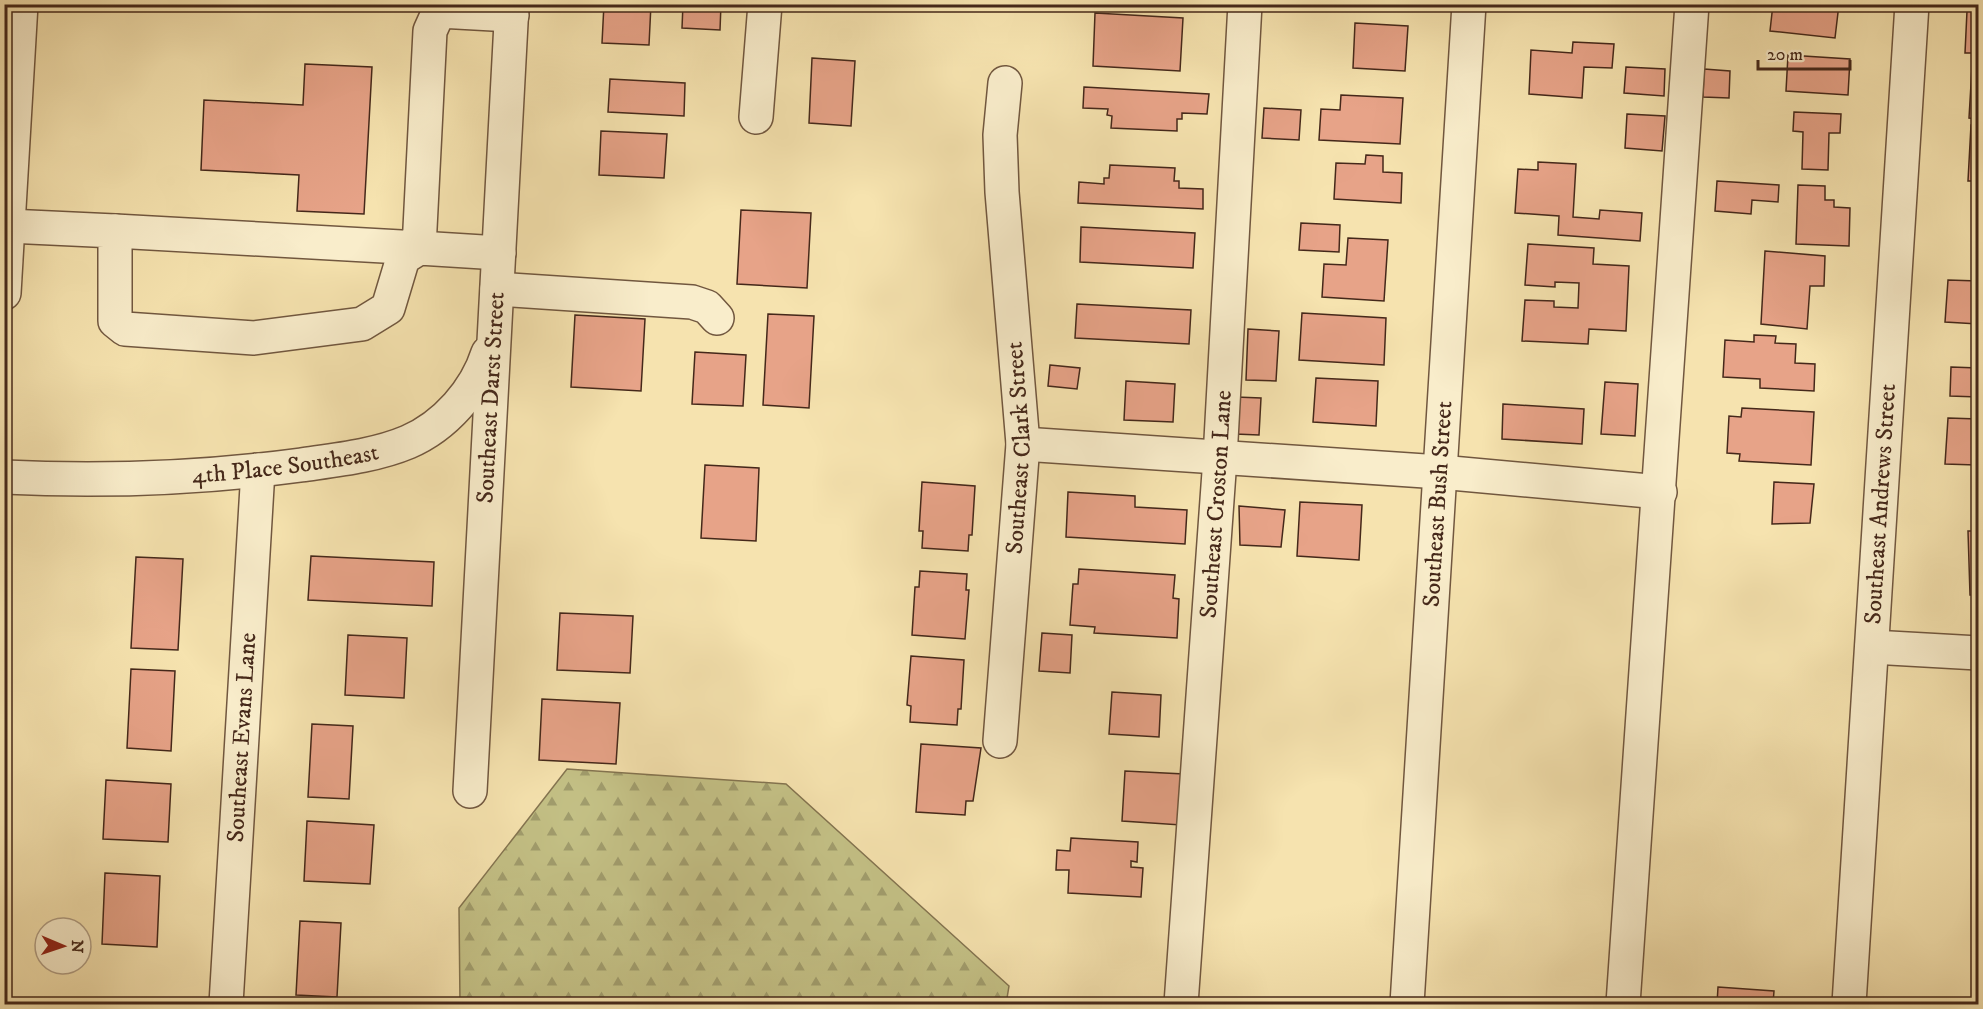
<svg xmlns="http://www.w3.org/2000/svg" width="1983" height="1009" font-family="'IM FELL DW Pica',serif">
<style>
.forest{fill:url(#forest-firs);stroke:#847450;stroke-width:1.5}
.building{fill:#e7a388;stroke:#45281a;stroke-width:1.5}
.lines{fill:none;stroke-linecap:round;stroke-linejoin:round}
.minor-casing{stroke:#71573f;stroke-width:36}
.minor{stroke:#f9edcb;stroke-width:33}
.labels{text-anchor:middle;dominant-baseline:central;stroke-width:4.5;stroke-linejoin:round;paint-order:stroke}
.street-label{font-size:24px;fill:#45281a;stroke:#f9edcb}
</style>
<defs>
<pattern id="forest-firs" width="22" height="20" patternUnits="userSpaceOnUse" patternTransform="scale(1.5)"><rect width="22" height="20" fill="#c4c186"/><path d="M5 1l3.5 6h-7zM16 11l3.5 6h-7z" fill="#a19d6d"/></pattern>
</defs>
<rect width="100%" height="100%" fill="#f6e3af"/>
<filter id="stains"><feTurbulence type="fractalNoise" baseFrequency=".00333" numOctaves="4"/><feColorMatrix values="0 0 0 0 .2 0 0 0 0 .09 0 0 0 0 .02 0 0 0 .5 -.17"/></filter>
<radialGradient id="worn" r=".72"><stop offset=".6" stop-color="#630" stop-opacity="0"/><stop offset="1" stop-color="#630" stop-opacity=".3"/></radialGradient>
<polygon class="forest" points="567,769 786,784 1009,986 1006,1004 460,1004 459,908"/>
<g class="building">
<polygon points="604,4 651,4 649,45 602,43"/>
<polygon points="683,4 721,4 720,30 682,28"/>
<polygon points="1533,4 1603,4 1582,5 1581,11 1533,8"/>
<polygon points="1773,4 1839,4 1835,38 1770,31"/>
<polygon points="1967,11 1978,11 1978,53 1965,53"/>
<polygon points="1095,13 1183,18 1180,71 1093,66"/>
<polygon points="1355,23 1408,26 1405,71 1353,68"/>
<polygon points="1573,42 1614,44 1612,68 1584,67 1582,98 1529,94 1531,50 1572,53"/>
<polygon points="1788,55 1850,59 1848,95 1786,91"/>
<polygon points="812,58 855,61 851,126 809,123"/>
<polygon points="305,64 372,67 364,214 297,211 299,175 201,170 204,100 303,105"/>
<polygon points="1626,67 1665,69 1664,96 1624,93"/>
<polygon points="1972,67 1978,68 1978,119 1969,118"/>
<polygon points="1704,69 1730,71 1729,98 1703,97"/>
<polygon points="610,79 685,83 684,116 608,112"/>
<polygon points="1084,87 1209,94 1207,114 1182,113 1182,119 1177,119 1177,131 1111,128 1112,116 1107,115 1108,109 1083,108"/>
<polygon points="1341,95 1403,98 1400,144 1319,140 1321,109 1340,110"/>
<polygon points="1264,108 1301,110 1299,140 1262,138"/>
<polygon points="1794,112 1841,114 1840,133 1829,133 1828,170 1802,169 1803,132 1793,131"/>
<polygon points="1627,114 1665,116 1662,151 1625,148"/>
<polygon points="1971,125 1978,125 1978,181 1968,181"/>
<polygon points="601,131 667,134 664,178 599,175"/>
<polygon points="1366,155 1383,156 1383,172 1402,173 1401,203 1334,199 1336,163 1365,164"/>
<polygon points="1538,162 1576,164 1573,217 1599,219 1600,210 1642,213 1640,241 1558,235 1559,216 1515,213 1518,169 1538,170"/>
<polygon points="1110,165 1175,168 1174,181 1179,181 1179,188 1203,189 1203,209 1078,203 1079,182 1104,184 1104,178 1109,178"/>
<polygon points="1717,181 1779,185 1778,202 1752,200 1751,214 1715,211"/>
<polygon points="1798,185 1825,186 1825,200 1834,200 1834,207 1850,208 1849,246 1796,244"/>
<polygon points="741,210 811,213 807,288 737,284"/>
<polygon points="1301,223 1340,225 1339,252 1299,250"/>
<polygon points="1081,227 1195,233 1193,268 1080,262"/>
<polygon points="1348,238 1388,240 1384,301 1322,297 1324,264 1346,265"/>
<polygon points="1528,244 1594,248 1593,264 1629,266 1626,331 1589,329 1588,344 1522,341 1525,300 1554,301 1554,307 1578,308 1579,283 1555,282 1555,287 1525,285"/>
<polygon points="1765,251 1825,256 1824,286 1810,286 1807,329 1761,324"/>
<polygon points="1948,280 1978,281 1978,324 1945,322"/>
<polygon points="1077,304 1191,310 1189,344 1075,338"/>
<polygon points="1302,313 1386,318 1384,365 1299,360"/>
<polygon points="768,314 814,316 809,408 763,405"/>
<polygon points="575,315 645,319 641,391 571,387"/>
<polygon points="1248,329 1279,331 1276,381 1246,380"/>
<polygon points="1754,335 1776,336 1775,343 1796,344 1795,363 1815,364 1814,391 1760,388 1760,379 1723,377 1725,340 1754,342"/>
<polygon points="695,352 746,355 743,406 692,404"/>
<polygon points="1050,365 1080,368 1077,389 1048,386"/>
<polygon points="1951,367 1978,368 1978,397 1950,396"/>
<polygon points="1316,378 1378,381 1376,426 1313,422"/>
<polygon points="1126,381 1175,384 1173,422 1124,420"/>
<polygon points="1605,382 1638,384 1635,436 1601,434"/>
<polygon points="1236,397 1261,398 1259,435 1235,434"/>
<polygon points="1503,404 1584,409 1582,444 1502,439"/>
<polygon points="1742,408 1814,412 1811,465 1739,461 1740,454 1727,453 1729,416 1741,417"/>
<polygon points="1948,418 1978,419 1976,465 1945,464"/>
<polygon points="705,465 759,468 756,541 701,538"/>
<polygon points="922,482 975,486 972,535 969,535 968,551 922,548 923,531 919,531"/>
<polygon points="1774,482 1814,484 1810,523 1772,524"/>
<polygon points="1068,492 1135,496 1135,507 1187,510 1185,544 1066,537"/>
<polygon points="1300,502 1362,505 1359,560 1297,556"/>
<polygon points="1239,506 1285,510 1281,547 1240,545"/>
<polygon points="1968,531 1978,531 1978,595 1970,595"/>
<polygon points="311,556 434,562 432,606 308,600"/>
<polygon points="136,557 183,559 178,650 131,648"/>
<polygon points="1079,569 1175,575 1173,598 1179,599 1177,638 1094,633 1095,627 1070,625 1073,584 1078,584"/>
<polygon points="920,571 967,574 966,590 969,590 965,639 912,635 915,587 919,587"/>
<polygon points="560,613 633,616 630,673 557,670"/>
<polygon points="1042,633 1072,635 1070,673 1039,671"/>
<polygon points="348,635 407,638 404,698 345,695"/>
<polygon points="911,656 964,660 961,709 958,709 957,725 910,722 911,706 907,705"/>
<polygon points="131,669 175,671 171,751 127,748"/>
<polygon points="1112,692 1161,695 1159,737 1109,734"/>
<polygon points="542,699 620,703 616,764 539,760"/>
<polygon points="312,724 353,726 349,799 308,797"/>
<polygon points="921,744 981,748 973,801 966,801 965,815 916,812"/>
<polygon points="1125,771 1184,774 1181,825 1122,821"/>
<polygon points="106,780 171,784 168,842 103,839"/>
<polygon points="307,821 374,825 370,884 304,881"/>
<polygon points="1071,838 1138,842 1137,862 1131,861 1131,867 1143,868 1141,897 1068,893 1069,870 1056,870 1057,850 1070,851"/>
<polygon points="105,873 160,876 157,947 102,944"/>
<polygon points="300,921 341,923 337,997 296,995"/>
<polygon points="1718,987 1774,991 1773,1004 1717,1004"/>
</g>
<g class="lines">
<g class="minor-casing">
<g id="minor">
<polyline points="756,117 765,4"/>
<polyline points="8,226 115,231 115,321 125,329 254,338 362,324 388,308 403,258 419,248 499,253"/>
<polyline points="115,231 419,248 430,31 439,11 512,15"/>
<polyline points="497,289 692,302 707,307 717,318"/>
<polyline points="4,293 21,4"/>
<polyline points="1023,444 1440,472 1660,492"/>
<path id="s1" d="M4 477C103 482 203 478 301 465 335 460 375 456 408 442 445 426 476 391 488 353"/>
<polyline points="1872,647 1978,653"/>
<path id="s2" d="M1000 741 1023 444 1002 192 1000 135 1005 83"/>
<path id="s3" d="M470 791 512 4"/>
<path id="s4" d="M226 1004 258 470"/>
<path id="s5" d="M1181 1004 1220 458 1245 4"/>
<path id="s6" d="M1407 1004 1469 4"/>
<polyline points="1623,1004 1692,4"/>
<path id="s7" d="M1849 1004 1912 4"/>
</g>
</g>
<use href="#minor" class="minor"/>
</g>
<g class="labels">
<g class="street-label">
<text stroke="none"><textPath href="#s3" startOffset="394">Southeast Darst Street</textPath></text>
<text stroke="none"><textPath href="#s2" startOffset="294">Southeast Clark Street</textPath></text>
<text stroke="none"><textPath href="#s1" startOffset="282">4th Place Southeast</textPath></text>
<text stroke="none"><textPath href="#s5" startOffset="501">Southeast Croston Lane</textPath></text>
<text stroke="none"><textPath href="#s6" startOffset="501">Southeast Bush Street</textPath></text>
<text stroke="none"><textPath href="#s7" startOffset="501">Southeast Andrews Street</textPath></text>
<text stroke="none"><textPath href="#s4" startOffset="267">Southeast Evans Lane</textPath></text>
</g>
</g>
<rect width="1983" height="1009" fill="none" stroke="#f6e3af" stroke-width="24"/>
<rect x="6" y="6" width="1971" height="997" fill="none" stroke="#45281a" stroke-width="3"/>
<rect x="12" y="12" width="1959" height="985" fill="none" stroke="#45281a" stroke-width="1.5"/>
<g transform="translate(63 946) rotate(92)"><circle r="28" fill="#f9edcb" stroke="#b19e84" stroke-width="1.5"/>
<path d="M0-4.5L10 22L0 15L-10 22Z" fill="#8f2418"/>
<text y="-9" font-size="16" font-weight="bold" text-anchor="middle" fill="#45281a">N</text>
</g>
<path d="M1758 60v9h92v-9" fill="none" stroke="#45281a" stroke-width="3"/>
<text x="1767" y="60" font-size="18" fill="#45281a" stroke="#f9edcb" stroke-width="4.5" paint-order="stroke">20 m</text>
<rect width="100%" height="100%" filter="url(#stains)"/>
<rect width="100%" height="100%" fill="url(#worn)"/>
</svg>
